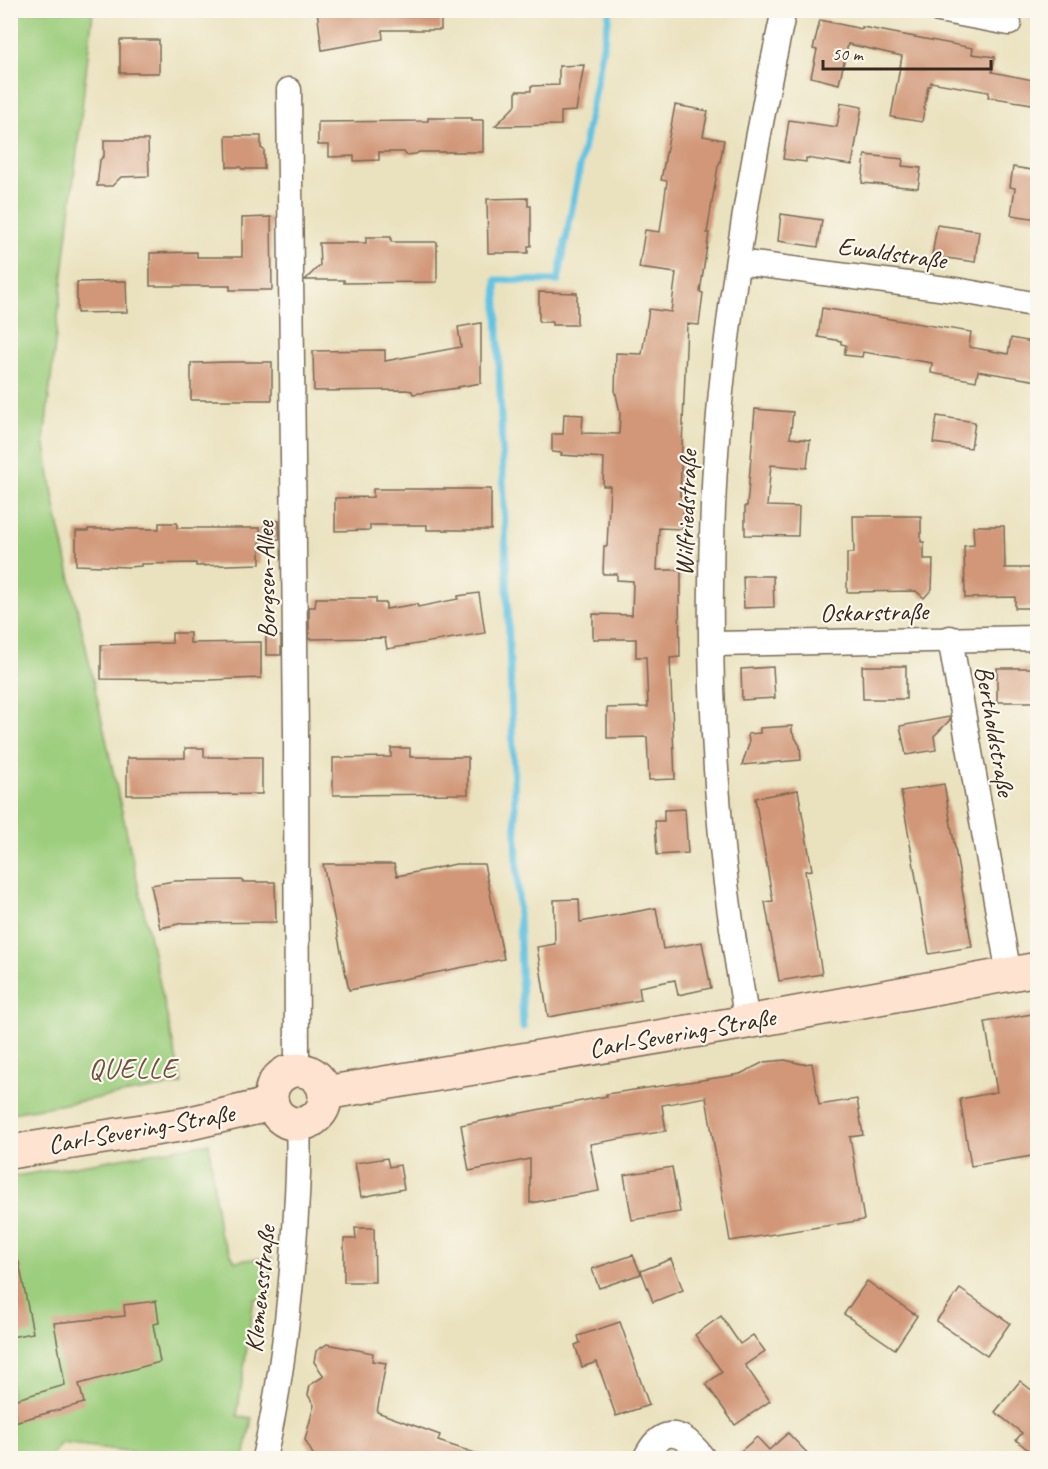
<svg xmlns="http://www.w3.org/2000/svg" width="1048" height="1469" font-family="Caveat,sans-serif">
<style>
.green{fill:#9dce7e;stroke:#6c7c4e;stroke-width:1.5}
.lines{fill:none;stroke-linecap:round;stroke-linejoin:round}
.stream{stroke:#64c3e2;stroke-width:7}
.building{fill:#d19778}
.street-casing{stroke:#786a56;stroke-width:27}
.secondary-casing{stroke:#786a56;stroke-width:36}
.street{stroke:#fff;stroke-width:24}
.secondary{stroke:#fee3d1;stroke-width:33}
.labels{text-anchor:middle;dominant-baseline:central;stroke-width:4.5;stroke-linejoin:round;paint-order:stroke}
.street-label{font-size:26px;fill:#3b2a1e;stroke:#fbf7ec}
.quarter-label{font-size:28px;letter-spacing:1.5px;fill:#70503e;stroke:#fbf7ec}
</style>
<rect width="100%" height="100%" fill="#fbf7ec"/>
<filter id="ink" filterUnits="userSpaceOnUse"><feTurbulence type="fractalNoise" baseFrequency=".0167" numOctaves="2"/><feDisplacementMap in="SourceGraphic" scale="12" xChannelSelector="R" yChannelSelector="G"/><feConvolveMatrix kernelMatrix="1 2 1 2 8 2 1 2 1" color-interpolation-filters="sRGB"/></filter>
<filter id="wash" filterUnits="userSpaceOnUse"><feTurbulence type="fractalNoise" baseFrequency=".008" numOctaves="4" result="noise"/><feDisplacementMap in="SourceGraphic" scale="24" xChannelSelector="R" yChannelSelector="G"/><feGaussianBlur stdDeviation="1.35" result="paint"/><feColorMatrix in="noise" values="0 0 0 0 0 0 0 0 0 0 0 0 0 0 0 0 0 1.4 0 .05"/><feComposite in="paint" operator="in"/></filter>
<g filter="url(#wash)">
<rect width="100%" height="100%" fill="#eae2bf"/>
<g class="green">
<polygon points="11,10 93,11 44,440 56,512 182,1084 11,1113"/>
<polygon points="209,1143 219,1233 235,1261 272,1257 269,1301 254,1299 237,1416 252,1418 244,1458 184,1458 61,1443 48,1458 11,1458 11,1177"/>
</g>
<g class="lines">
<polyline class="stream" points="523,1027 496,280 558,281 610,10"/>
</g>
<g id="blocks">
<g class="building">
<polygon points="317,10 441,10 441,30 382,30 383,39 322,50"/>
<polygon points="820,20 862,29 862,27 973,48 972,54 995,57 992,72 1038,81 1038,105 988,97 989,92 931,82 930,86 928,86 922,122 891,117 902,56 848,44 839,84 811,77 817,50 813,49"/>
<rect x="120" y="40" width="39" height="33"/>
<polygon points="584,65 576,111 561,112 561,125 495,126 516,105 516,91 531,91 531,86 559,85 559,66"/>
<polygon points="841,103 862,107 852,165 806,158 806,162 783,159 789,120 837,127"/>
<polygon points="675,105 708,111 703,136 724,140 720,162 718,166 707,233 709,233 700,292 703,293 699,325 687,324 680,496 684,496 683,529 659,528 657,570 681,570 681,596 679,596 680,657 670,658 675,779 649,780 647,737 607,738 607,708 648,707 646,657 636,657 636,639 593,639 593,614 632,615 633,581 617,580 617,574 603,574 604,546 607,546 610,486 603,486 604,458 561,455 562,453 552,452 552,434 563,434 564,414 583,415 582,433 619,434 620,413 616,394 615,394 616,353 642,354 649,309 671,312 676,273 639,268 645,230 660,232 667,181 661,180"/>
<polygon points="428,118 472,118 472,120 483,120 483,152 419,152 416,154 406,155 404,152 379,152 379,160 354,161 354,156 329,157 329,145 318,145 318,122 428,121"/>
<polygon points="226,136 261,136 261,148 264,150 264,169 242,169 240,167 227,167"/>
<polygon points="104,140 148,140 149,176 121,177 112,186 97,186 100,160 104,156"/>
<polygon points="865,155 903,159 902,166 921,168 918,188 862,183"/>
<polygon points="1013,167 1038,171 1038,219 1011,215 1015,188 1010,187"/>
<polygon points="528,198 528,206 531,206 531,246 528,246 528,253 488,253 487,199"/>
<polygon points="781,214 822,220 818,247 778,241"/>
<polygon points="271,217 272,290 230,290 230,286 150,286 150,253 197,252 197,257 242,257 242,218"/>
<polygon points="937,225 979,231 975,262 932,256"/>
<polygon points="366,237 391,237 391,242 437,242 437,282 344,283 344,280 305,280 320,265 319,243 366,243"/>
<polygon points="126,281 127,312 77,313 77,282"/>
<polygon points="539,292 577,293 577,325 552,325 552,322 539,322"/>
<polygon points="822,308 971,332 969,347 1008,354 1011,338 1038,343 1038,381 978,371 976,381 931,373 932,363 863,352 862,357 844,355 846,345 841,344 841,341 818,337"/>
<polygon points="481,323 481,383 458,387 458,388 413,394 412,391 406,390 314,391 313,351 385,350 385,361 461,347 458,327"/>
<polygon points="231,362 272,362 272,400 191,400 191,363"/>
<polygon points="755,409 793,412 790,438 810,440 807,468 771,465 767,506 799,507 798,536 745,535 745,506 747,506"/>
<polygon points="937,416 975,422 971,448 933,443"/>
<polygon points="373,489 491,489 491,530 427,530 427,525 370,525 370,530 335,531 335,498 373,497"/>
<polygon points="853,516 921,516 921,542 924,542 924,559 933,559 932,589 924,598 916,591 847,592 847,553 854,553"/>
<polygon points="264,521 279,521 280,539 265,539"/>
<polygon points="159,523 177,523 177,528 260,528 260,564 196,566 196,563 141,564 141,566 128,567 76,565 76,531 88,531 88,529 159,529"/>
<polygon points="973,526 1004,526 1005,568 1038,568 1038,604 1033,604 1033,608 1015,608 1015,597 965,598 964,546 974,545"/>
<polygon points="743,576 773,576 774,607 744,608"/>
<polygon points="479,593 485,633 387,649 385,638 309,639 309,607 315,607 316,598 376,598 376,603 386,603 386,609 417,604 418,607 458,599 458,596"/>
<polygon points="172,633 190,633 190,643 261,642 261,678 210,680 101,679 101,645 172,643"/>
<rect x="266" y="636" width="15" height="19"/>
<polygon points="862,666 906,666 906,699 863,699"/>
<polygon points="773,667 775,698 742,700 741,669"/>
<polygon points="997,668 1035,668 1035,671 1038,671 1035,702 997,702"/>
<polygon points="949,717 950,720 934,736 936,750 906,755 900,726"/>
<polygon points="792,726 792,732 800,746 801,760 742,765 749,744 748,734 760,733 760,728"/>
<polygon points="185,748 204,748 204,757 262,757 262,794 127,795 127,758 185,758"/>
<polygon points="391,748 410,748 410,757 468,757 468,794 333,795 333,758 391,757"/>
<polygon points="944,784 972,947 929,954 901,791"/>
<polygon points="798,790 812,870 805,871 822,974 779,981 765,902 773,901 755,798"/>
<polygon points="685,809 688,853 657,855 655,821 664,821 664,810"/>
<polygon points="323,864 394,864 397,876 456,864 484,864 504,959 349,990"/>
<polygon points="242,880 242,882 275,882 276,922 183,923 160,928 151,885 174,881"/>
<polygon points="579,899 580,922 656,908 663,949 702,942 711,988 678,995 675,980 639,987 641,1000 548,1017 537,947 555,944 554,900"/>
<polygon points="1038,1013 1038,1155 971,1166 960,1099 997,1092 985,1022"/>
<polygon points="785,1060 802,1064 812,1063 819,1105 857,1099 863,1135 850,1137 864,1220 730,1241 706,1097 662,1105 666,1131 590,1144 599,1191 530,1203 530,1159 469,1171 461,1125 607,1096 606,1094 729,1076 740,1074 764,1062"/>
<polygon points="387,1158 389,1167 400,1165 404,1189 361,1197 355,1163"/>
<polygon points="672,1167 680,1212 632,1220 624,1175"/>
<polygon points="355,1228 374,1228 375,1282 344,1282 344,1239 356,1239"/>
<polygon points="633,1255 641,1274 599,1288 592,1269"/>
<polygon points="671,1259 683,1290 653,1302 641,1271"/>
<polygon points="19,1262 33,1333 10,1337 10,1263"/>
<polygon points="867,1281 917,1316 895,1349 844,1314"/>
<polygon points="960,1289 1010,1323 987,1356 936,1321"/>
<polygon points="156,1301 159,1323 153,1324 160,1362 79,1384 84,1403 14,1422 10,1412 10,1401 65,1385 54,1323 125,1316 124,1305"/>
<polygon points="721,1316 740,1344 753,1335 765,1351 745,1365 770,1401 735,1425 706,1384 722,1372 695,1335"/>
<polygon points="620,1322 649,1405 616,1416 597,1362 582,1367 575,1345 580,1343 578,1336"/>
<polygon points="327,1344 373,1353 372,1361 386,1363 377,1412 440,1435 438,1441 481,1455 481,1458 315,1458 305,1440 314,1405 308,1395 310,1385 324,1376 314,1362 316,1351"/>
<polygon points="1020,1381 1038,1395 1038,1458 1016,1440 1022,1433 995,1412"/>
<polygon points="788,1433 812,1458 733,1458 757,1437 769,1450"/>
</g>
</g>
</g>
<g filter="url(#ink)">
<use href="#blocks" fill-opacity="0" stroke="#786a56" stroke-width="1.5"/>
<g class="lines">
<g class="street-casing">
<g id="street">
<polyline points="939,10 1009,23"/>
<polyline points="289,90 296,733 297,1070"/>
<polyline points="738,262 962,291 1038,305"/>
<polyline points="950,638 1009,975"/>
<polyline points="712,644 1038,638"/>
<path d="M747 1022C736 956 725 890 720 824 707 668 707 509 725 354 739 238 759 124 784 10"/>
<path d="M264 1458C281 1384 290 1307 295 1230 297 1194 300 1160 298 1124"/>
<path d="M645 1458C648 1454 651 1446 656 1442 674 1424 692 1443 703 1458"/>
</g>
</g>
<g class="secondary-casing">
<g id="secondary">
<circle cx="298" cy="1097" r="27"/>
<polyline points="325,1093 747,1022 1038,969"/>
<polyline points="10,1152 186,1124 272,1104"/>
</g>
</g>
<use href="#street" class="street"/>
<use href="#secondary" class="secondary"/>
</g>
</g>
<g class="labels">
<g class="street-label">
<text transform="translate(892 253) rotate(8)">Ewaldstraße</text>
<text transform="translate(686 513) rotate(-88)">Wilfriedstraße</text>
<text transform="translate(266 580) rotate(-91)">Borgsen-Allee</text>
<text transform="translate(874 612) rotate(-1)">Oskarstraße</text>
<text transform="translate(995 731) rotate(80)">Bertholdstraße</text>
<text transform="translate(682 1033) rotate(-10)">Carl-Severing-Straße</text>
<text transform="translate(141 1129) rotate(-10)">Carl-Severing-Straße</text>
<text transform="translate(260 1289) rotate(-84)">Klemensstraße</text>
</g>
<g class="quarter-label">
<text x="133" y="1068">QUELLE</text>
</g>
</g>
<rect width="1048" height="1469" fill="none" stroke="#fbf7ec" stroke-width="36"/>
<path d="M823 60v9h168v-9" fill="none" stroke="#3b2a1e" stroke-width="3"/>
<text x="832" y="60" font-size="18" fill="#3b2a1e" stroke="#fbf7ec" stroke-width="4.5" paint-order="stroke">50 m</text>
</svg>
